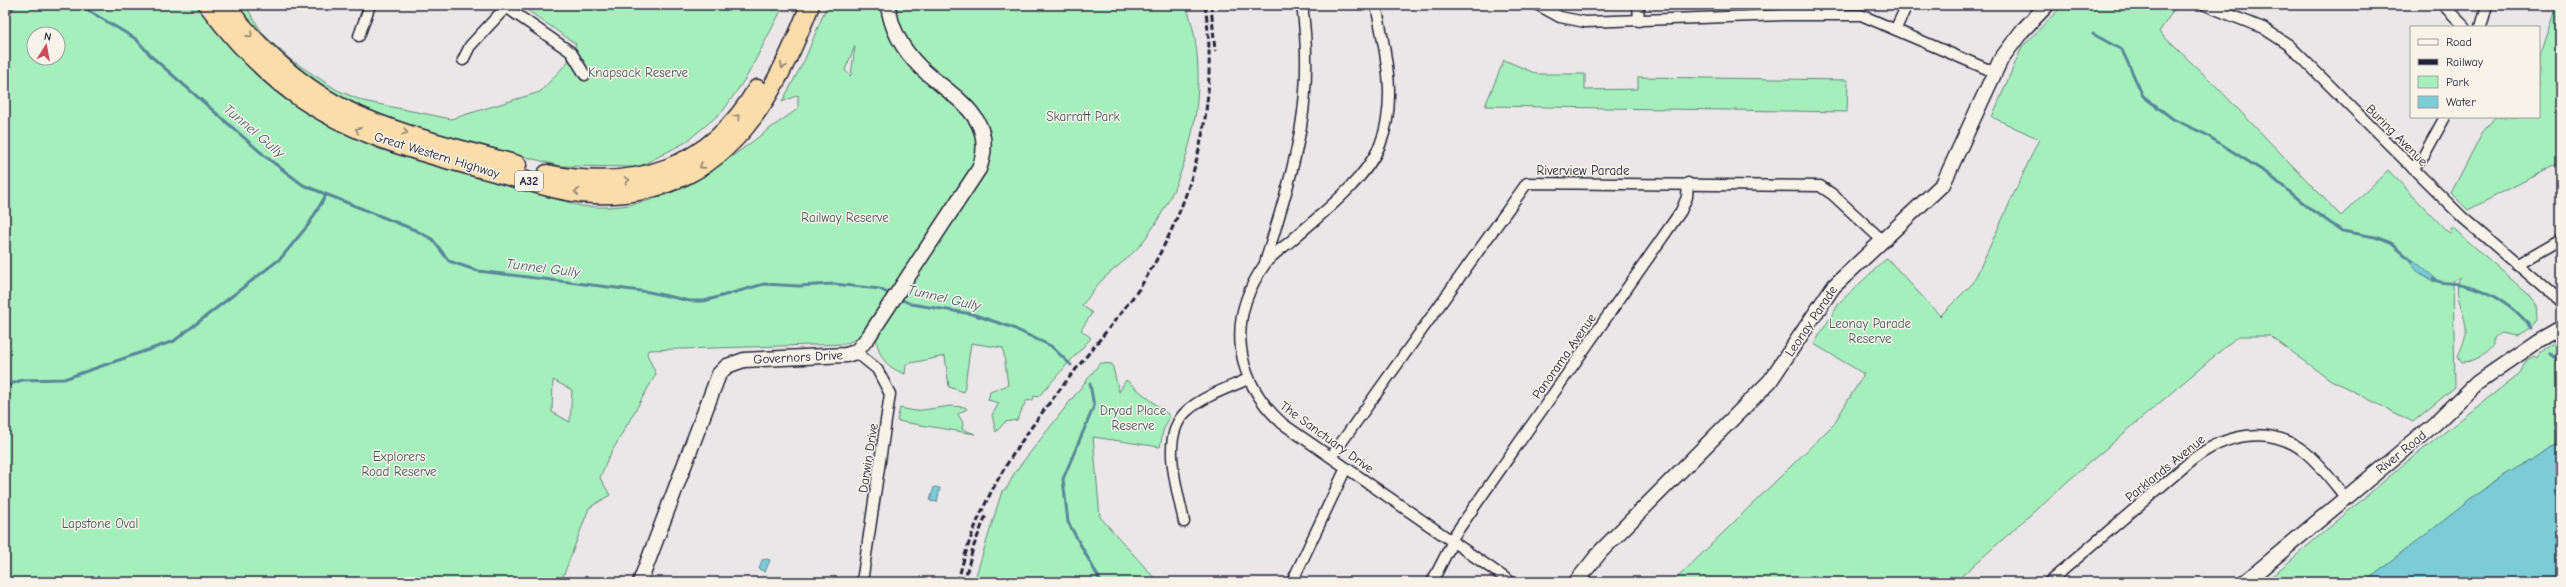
<svg xmlns="http://www.w3.org/2000/svg" width="2566" height="587" font-family="'Comic Neue',sans-serif">
<style>
.green{fill:#a5efbd;stroke:#64887c;fill-rule:evenodd}
.water{fill:#7cccd7;stroke:#588899}
.lines{fill:none;stroke-linecap:round;stroke-linejoin:round}
.stream{stroke:#588899;stroke-width:3}
.street-casing{stroke:#22223b;stroke-width:13}
.secondary-casing{stroke:#22223b;stroke-width:17}
.highway-casing{stroke:#22223b;stroke-width:21}
.street{stroke:#f7f3e8;stroke-width:10}
.secondary{stroke:#f7f3e8;stroke-width:14}
.highway{stroke:#faddab;stroke-width:18}
.rail{stroke:#22223b;stroke-width:3;stroke-dasharray:6 3;stroke-linecap:butt}
.oneway{stroke:#8e8073}
.labels{text-anchor:middle;dominant-baseline:central;stroke-width:3;stroke-linejoin:round;paint-order:stroke}
.shield{fill:#f7f3e8;stroke:#62616f;stroke-width:1}
.shield-label{font-size:12px;font-weight:bold;fill:#22223b}
.park-label{font-size:13px;fill:#43555c;stroke:#f7f3e8}
.street-label{font-size:13px;fill:#22223b;stroke:#f7f3e8}
.water-label{font-size:14px;font-style:italic;fill:#3d556a;stroke:#f7f3e8}
</style>
<rect width="100%" height="100%" fill="#ebe6e7"/>
<filter id="ink" filterUnits="userSpaceOnUse"><feTurbulence type="fractalNoise" baseFrequency=".025" numOctaves="2"/><feDisplacementMap in="SourceGraphic" scale="8" xChannelSelector="R" yChannelSelector="G"/><feConvolveMatrix kernelMatrix="1 2 1 2 8 2 1 2 1" color-interpolation-filters="sRGB"/></filter>
<g filter="url(#ink)">
<g class="green">
<path d="M5 5H196C244 71 303 118 379 149L581 206C674 216 727 156 798 109V95L782 102 805 59 827 5H1186C1214 82 1191 181 1141 244 1129 259 1114 268 1101 281 1093 289 1089 298 1082 305L1092 313 1081 330 1091 338 1038 397 1034 396 1033 400 1026 401 1017 420 1005 422 996 432 992 415 999 403 988 400 990 392 1008 385 1003 348 971 343 964 392 949 387 945 356 906 364 905 374C886 367 880 358 876 339L895 309C879 321 863 338 845 344L648 350 647 354 656 374 607 460 600 478 610 495 589 508 561 582H5ZM34 34H58V58H34ZM855 46 851 75 850 76 845 70ZM553 380 572 390 570 422 552 412Z"/>
<polygon points="235,5 245,5 263,34 291,60 337,90 363,101 451,119 540,92 567,63 576,44 520,5 784,5 747,76 723,111 686,142 639,167 560,166 396,122 335,94 289,61 261,36"/>
<path d="M2063 5H2177L2159 32 2212 82 2341 216 2388 170 2447 231 2450 233 2452 227 2528 294 2536 304 2537 320 2530 328 2515 336 2500 333 2494 338V346C2485 355 2474 362 2462 362L2458 356C2462 347 2466 338 2466 329 2465 310 2452 296 2460 277L2453 281 2455 387 2413 422 2331 380 2270 336H2238L2076 474 1955 582H1673L1833 425 1864 374 1814 344 1840 302 1887 258 1940 316 1973 283 2039 139 1992 117 2022 47Z"/>
<polygon points="2557,5 2561,5 2561,162 2468,210 2451,193 2482,133 2495,117 2539,117 2539,56 2544,46"/>
<polygon points="1504,60 1537,74 1585,74 1585,90 1638,89 1638,77 1848,80 1847,112 1485,106"/>
<polygon points="2561,339 2561,442 2493,482 2365,582 2265,582 2403,465 2520,373 2526,361 2535,356 2538,358 2541,353"/>
<polygon points="1100,363 1112,364 1119,392 1126,380 1170,416 1163,431 1160,447 1093,437 1100,517 1158,582 974,582 1002,491 1007,488 1015,472"/>
<polygon points="951,406 965,407 967,409 958,414 963,423 962,429 975,434 897,421 900,408 915,411"/>
</g>
<g class="water">
<polygon points="2411,258 2435,278 2434,282 2417,271 2409,260"/>
<polygon points="2561,442 2561,582 2365,582 2493,482"/>
<polygon points="934,487 940,488 937,502 930,501"/>
<polygon points="767,559 770,560 765,572 759,569 762,560"/>
</g>
<g class="lines">
<g class="stream">
<polyline points="79,5 136,39 152,57 266,157 303,185 415,230 432,239 449,261 478,271 649,292 690,301 704,301 764,284 799,286 834,284 880,289 891,295"/>
<polyline points="5,19 15,5"/>
<polyline points="2093,34 2122,50 2143,96 2173,119 2205,134 2268,174 2313,211 2342,231 2375,237 2391,243 2412,261"/>
<path d="M2433 279C2442 285 2453 282 2464 285 2490 290 2516 307 2531 328"/>
<polyline points="898,298 911,304 972,314 1011,327 1051,346 1071,365"/>
<polyline points="2550,354 2561,362"/>
<polyline points="1090,384 1094,406 1063,479 1068,522 1101,582"/>
<polyline points="5,386 22,380 64,379 174,341 281,258 309,224 326,195"/>
</g>
<g class="street-casing">
<g id="street">
<polyline points="503,5 571,52 585,75"/>
<path d="M1376 5C1385 51 1398 100 1380 145 1365 181 1321 214 1292 240 1284 247 1271 255 1265 264 1226 319 1234 380 1283 424L1511 582"/>
<polyline points="1538,5 1560,17 1585,22 1784,15 1861,15 1994,72"/>
<polyline points="1638,5 1639,21"/>
<polyline points="2205,5 2263,28 2289,45 2462,217 2561,302"/>
<polyline points="2443,5 2465,27"/>
<polyline points="2481,27 2487,5"/>
<polyline points="1896,28 1907,5"/>
<polyline points="359,36 370,5"/>
<polyline points="463,60 470,46 506,7"/>
<polyline points="2413,169 2424,155 2445,117"/>
<path d="M1265 263C1293 170 1316 104 1302 5"/>
<polyline points="2516,265 2561,239"/>
<polyline points="856,352 877,369 890,394 862,582"/>
<polyline points="1331,457 1527,183 1820,186 1832,194 1883,241"/>
<path d="M1184 522C1178 490 1158 435 1188 410 1204 396 1228 388 1248 379"/>
<polyline points="1451,540 1681,211 1687,197 1688,183"/>
<polyline points="1292,582 1346,468"/>
<polyline points="1432,582 1453,541"/>
<path d="M2049 582 2192 460C2225 434 2270 424 2305 452 2320 464 2333 482 2345 497"/>
</g>
</g>
<g class="secondary-casing">
<g id="secondary">
<path d="M640 582 719 374 727 366 744 360 846 355 856 352 869 336 979 169C999 116 951 97 920 67 903 50 891 29 888 5"/>
<polyline points="1576,582 1601,551 1770,381 1833,287 1943,184 2001,59 2022,31 2047,5"/>
<polyline points="2245,582 2437,422 2477,383 2538,341 2561,328"/>
</g>
</g>
<g class="highway-casing">
<g id="highway">
<path d="M208 5C235 41 266 75 304 100 363 139 431 155 498 173 529 181 561 193 594 194 625 196 658 189 686 175 751 143 785 70 810 5"/>
<path d="M225 5C261 53 309 96 366 119 414 139 467 151 517 165"/>
<path d="M547 174C635 192 710 169 757 89"/>
</g>
</g>
<use href="#street" class="street"/>
<use href="#secondary" class="secondary"/>
<use href="#highway" class="highway"/>
<g class="rail">
<polyline points="1211,5 1215,51"/>
<path d="M958 582C984 463 1069 384 1139 289 1194 204 1220 106 1205 5"/>
<polyline points="964,582 973,548 986,515"/>
</g>
</g>
<defs><path id="oneway-chevron" d="M-2-3.5L2.5 0L-2 3.5" fill="none" stroke-width="1.6" stroke-linecap="round" stroke-linejoin="round"/></defs>
<g class="oneway">
<use href="#oneway-chevron" transform="translate(250 35) rotate(48)"/>
<use href="#oneway-chevron" transform="translate(783 66) rotate(117)"/>
<use href="#oneway-chevron" transform="translate(737 117) rotate(-50)"/>
<use href="#oneway-chevron" transform="translate(358 130) rotate(-155)"/>
<use href="#oneway-chevron" transform="translate(405 132) rotate(17)"/>
<use href="#oneway-chevron" transform="translate(702 166) rotate(147)"/>
<use href="#oneway-chevron" transform="translate(627 180) rotate(-9)"/>
<use href="#oneway-chevron" transform="translate(577 192) rotate(-172)"/>
</g>
</g>
<g class="labels">
<rect class="shield" x="515" y="171" width="28" height="20" rx="3"/>
<g class="shield-label">
<text x="529" y="181">A32</text>
</g>
<g class="park-label">
<text x="638" y="72">Knapsack Reserve</text>
<text x="1083" y="116">Skarratt Park</text>
<text x="845" y="217">Railway Reserve</text>
<text x="1870" y="323">Leonay Parade<tspan x="1870" dy="15">Reserve</tspan></text>
<text x="1133" y="410">Dryad Place<tspan x="1133" dy="15">Reserve</tspan></text>
<text x="399" y="456">Explorers<tspan x="399" dy="15">Road Reserve</tspan></text>
<text x="100" y="523">Lapstone Oval</text>
</g>
<g class="street-label">
<text transform="translate(2397 135) rotate(45)">Buring Avenue</text>
<text transform="translate(437 155) rotate(17)">Great Western Highway</text>
<text x="1583" y="170">Riverview Parade</text>
<text transform="translate(1811 321) rotate(-56)">Leonay Parade</text>
<text transform="translate(1564 356) rotate(-55)">Panorama Avenue</text>
<text transform="translate(798 357) rotate(-3)">Governors Drive</text>
<text transform="translate(1327 437) rotate(36)">The Sanctuary Drive</text>
<text transform="translate(2401 452) rotate(-39)">River Road</text>
<text transform="translate(868 458) rotate(-81)">Darwin Drive</text>
<text transform="translate(2165 468) rotate(-39)">Parklands Avenue</text>
</g>
<g class="water-label">
<text transform="translate(254 131) rotate(40)">Tunnel Gully</text>
<text transform="translate(543 268) rotate(7)">Tunnel Gully</text>
<text transform="translate(944 298) rotate(13)">Tunnel Gully</text>
</g>
</g>
<rect width="2566" height="587" fill="none" stroke="#f7f3e8" stroke-width="20"/>
<rect x="10" y="10" width="2546" height="567" fill="none" stroke="#22223b" stroke-width="1.5" filter="url(#ink)"/>
<rect x="2410" y="26" width="130" height="92" fill="#f7f3e8" stroke="#a29fa3"/>
<rect x="2418" y="39" width="20" height="6" fill="#f7f3e8" stroke="#a29fa3"/>
<text x="2446" y="46" font-size="12" fill="#22223b">Road</text>
<rect x="2418" y="59" width="20" height="6" fill="#22223b" stroke="#a29fa3"/>
<text x="2446" y="66" font-size="12" fill="#22223b">Railway</text>
<rect x="2418" y="76" width="20" height="12" fill="#a5efbd" stroke="#a29fa3"/>
<text x="2446" y="86" font-size="12" fill="#22223b">Park</text>
<rect x="2418" y="96" width="20" height="12" fill="#7cccd7" stroke="#a29fa3"/>
<text x="2446" y="106" font-size="12" fill="#22223b">Water</text>
<g transform="translate(46 46) rotate(11)"><circle r="19" fill="#f7f3e8" stroke="#a29fa3"/>
<path d="M0-3L7 15L0 10L-7 15Z" fill="#d1495b"/>
<text y="-6" font-size="11" font-weight="bold" text-anchor="middle" fill="#22223b">N</text>
</g>
</svg>
